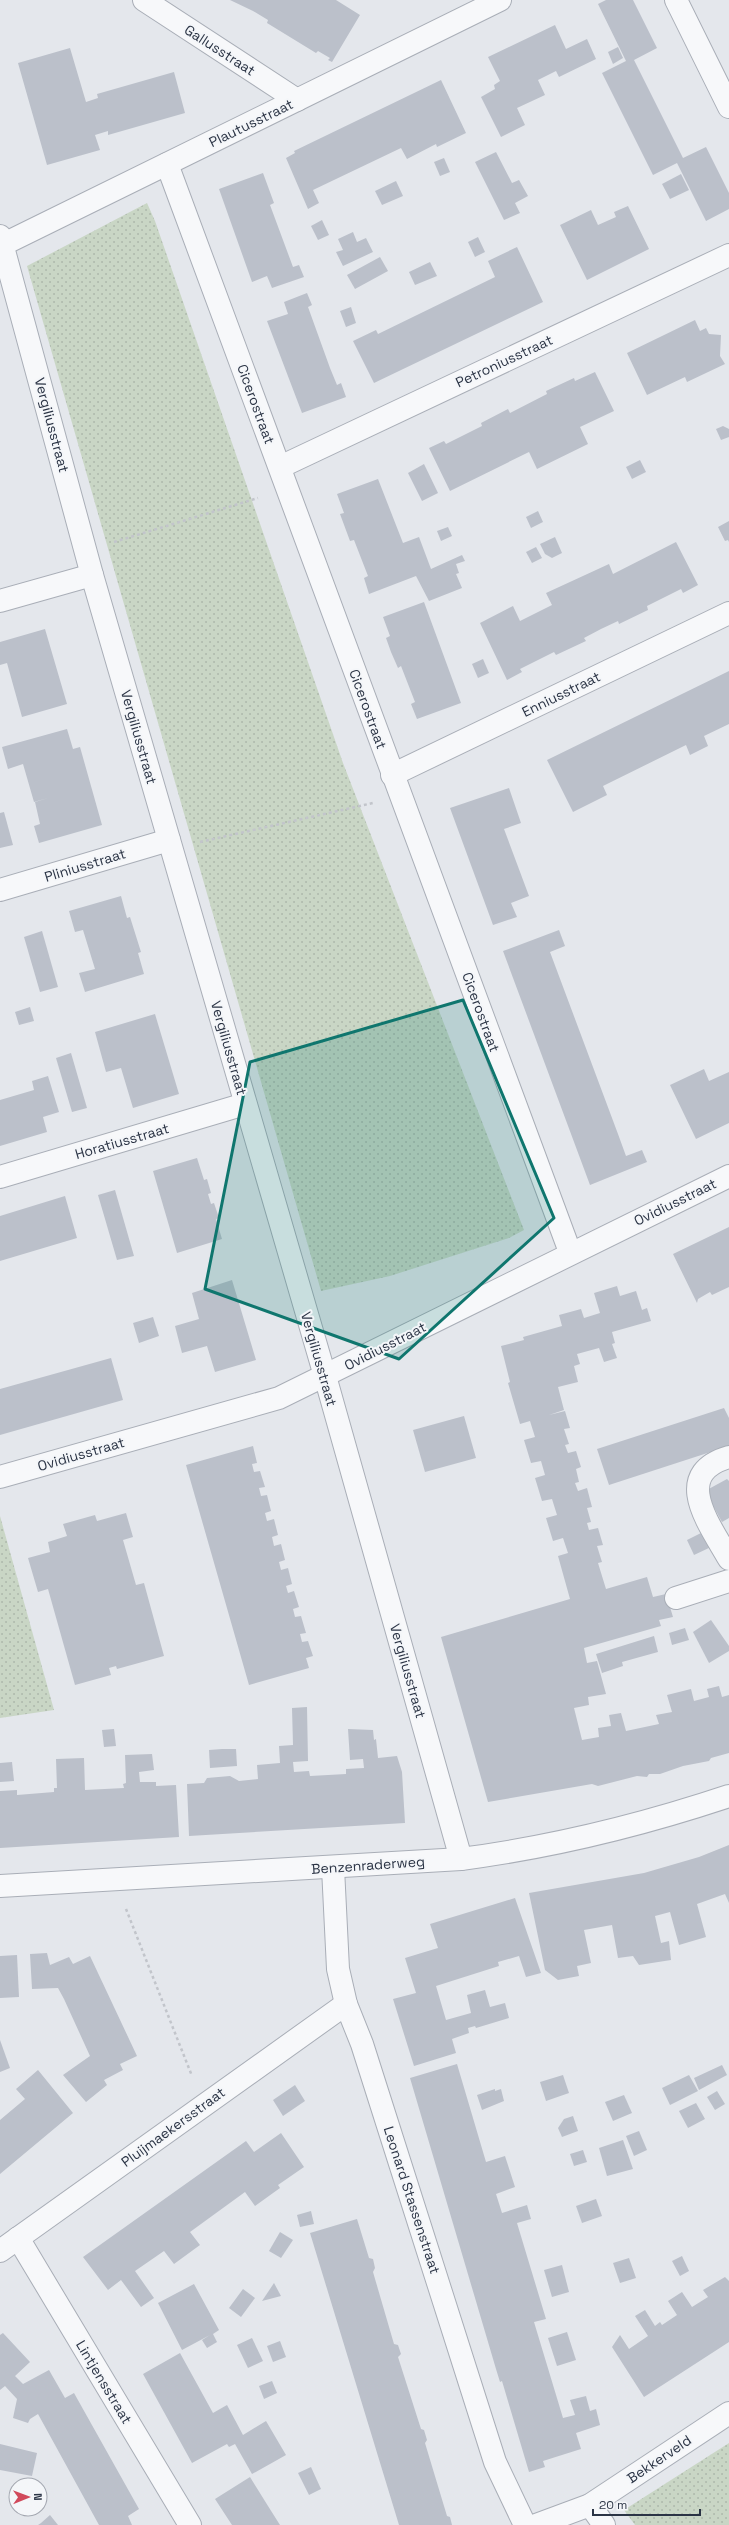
<svg xmlns="http://www.w3.org/2000/svg" width="729" height="2525" font-family="'Space Grotesk',sans-serif">
<style>
.green{fill:url(#green-dots)}
.building{fill:#bbc0ca}
.lines{fill:none;stroke-linecap:round;stroke-linejoin:round}
.minor-casing{stroke:#a9aeb7;stroke-width:24}
.path{stroke:#c2c5cb;stroke-width:2.5;stroke-dasharray:3 3;stroke-linecap:butt}
.minor{stroke:#f7f8fa;stroke-width:22}
.marked{fill:#0f766e;fill-opacity:0.2;stroke:#0f766e;stroke-width:3;stroke-linejoin:round}
.labels{text-anchor:middle;dominant-baseline:central;stroke-width:4;stroke-linejoin:round;paint-order:stroke}
.street-label{font-size:14px;fill:#2b3445;stroke:#f4f6f9}
</style>
<defs>
<pattern id="green-dots" width="8" height="8" patternUnits="userSpaceOnUse"><rect width="8" height="8" fill="#c9d6c5"/><path d="M2 2h.1M6 6h.1" fill="none" stroke="#adb8ab" stroke-width="1.8" stroke-linecap="round"/></pattern>
</defs>
<rect width="100%" height="100%" fill="#e4e7ec"/>
<g class="green">
<polygon points="147,203 155,221 343,763 524,1230 509,1238 390,1276 321,1291 27,266"/>
<polygon points="0,1516 54,1710 0,1718"/>
<polygon points="729,2443 729,2525 635,2525 624,2510"/>
</g>
<g class="building">
<polygon points="230,0 336,0 360,15 332,62 328,60 330,58 318,51 316,53 267,23 268,20 253,11"/>
<polygon points="606,0 633,0 657,48 634,60 683,158 706,147 729,193 729,209 706,221 677,163 653,175 602,73 626,61 598,4"/>
<polygon points="555,25 566,49 587,39 596,59 559,77 556,71 538,80 545,95 517,108 525,125 501,137 481,97 495,89 494,85 500,81 488,57"/>
<polygon points="618,47 623,58 613,64 608,52"/>
<polygon points="70,48 86,102 98,98 97,94 174,72 185,113 108,135 108,131 95,135 100,150 47,165 18,63"/>
<polygon points="441,80 466,133 437,147 436,144 407,159 401,148 313,190 319,203 308,209 286,158 295,153 294,151"/>
<polygon points="496,152 512,183 519,180 528,196 515,203 520,213 504,220 475,162"/>
<polygon points="444,158 450,172 440,176 434,162"/>
<polygon points="263,173 274,203 270,205 293,267 299,265 304,277 272,288 267,276 252,282 219,189"/>
<polygon points="681,174 689,190 670,199 662,184"/>
<polygon points="396,181 403,196 382,205 375,191"/>
<polygon points="628,206 649,249 587,280 560,225 591,210 598,225 616,217 614,212"/>
<polygon points="322,220 329,235 318,240 311,226"/>
<polygon points="353,232 357,242 366,238 373,252 343,266 336,252 343,250 338,239"/>
<polygon points="478,237 485,252 475,257 468,242"/>
<polygon points="517,247 543,302 374,383 353,341 376,330 378,334 495,277 488,261"/>
<polygon points="380,257 388,271 355,289 347,275"/>
<polygon points="430,262 437,276 415,285 409,272"/>
<polygon points="307,293 312,305 308,307 330,368 337,385 341,383 346,397 302,413 267,321 288,314 284,302"/>
<polygon points="351,307 356,323 346,327 340,311"/>
<polygon points="695,320 700,331 706,328 709,334 721,335 720,356 725,364 687,382 685,377 647,395 627,353"/>
<polygon points="595,372 614,411 580,427 588,444 537,469 529,452 450,491 429,448 444,441 446,444 482,426 481,423 508,409 510,413 547,394 546,391 574,378 575,381"/>
<polygon points="723,426 729,429 729,437 721,440 716,429"/>
<polygon points="640,460 646,472 632,479 626,467"/>
<polygon points="424,464 438,493 422,501 408,473"/>
<polygon points="378,479 403,543 419,537 431,569 462,555 465,561 456,564 459,573 456,574 462,588 429,601 416,576 369,594 364,578 368,576 354,540 350,541 340,514 344,513 337,494"/>
<polygon points="538,511 543,522 531,528 526,517"/>
<polygon points="729,521 729,542 728,540 725,541 718,527"/>
<polygon points="448,527 452,536 441,541 437,531"/>
<polygon points="555,537 562,553 552,558 545,554 540,544"/>
<polygon points="676,542 698,585 683,593 681,589 647,606 648,610 619,624 618,621 601,629 584,638 586,641 556,655 554,652 520,669 522,672 507,680 480,623 513,606 520,621 552,605 546,593 609,564 613,574"/>
<polygon points="536,547 542,558 532,563 526,552"/>
<polygon points="424,602 461,703 417,719 411,704 415,702 401,666 398,668 391,652 386,638 390,636 383,617"/>
<polygon points="45,629 67,704 22,717 7,663 0,665 0,642"/>
<polygon points="483,659 489,673 478,678 472,664"/>
<polygon points="729,671 729,724 704,736 708,746 690,755 686,745 603,786 607,795 573,812 547,760"/>
<polygon points="67,729 73,749 80,747 102,825 39,843 34,826 40,824 35,802 48,798 34,802 23,764 8,769 2,747"/>
<polygon points="509,788 521,823 504,829 529,896 511,903 517,917 493,925 450,808"/>
<polygon points="4,812 13,845 0,848 0,813"/>
<polygon points="121,896 127,918 130,917 141,952 138,953 144,974 85,992 79,973 95,969 83,930 75,932 69,911"/>
<polygon points="559,930 565,946 550,952 618,1134 626,1156 642,1150 647,1162 590,1185 503,951"/>
<polygon points="42,931 58,987 40,992 24,937"/>
<polygon points="30,1007 34,1021 19,1025 15,1012"/>
<polygon points="155,1014 179,1094 133,1108 121,1068 106,1072 95,1032"/>
<polygon points="71,1053 87,1108 72,1112 56,1058"/>
<polygon points="704,1069 709,1081 729,1072 729,1123 696,1139 670,1085"/>
<polygon points="48,1076 59,1112 43,1117 47,1132 0,1146 0,1100 34,1090 32,1081"/>
<polygon points="197,1158 204,1180 207,1179 211,1193 208,1194 211,1204 214,1203 219,1218 216,1219 222,1239 177,1253 153,1171"/>
<polygon points="115,1190 134,1256 117,1260 98,1195"/>
<polygon points="65,1196 77,1238 0,1261 0,1216"/>
<polygon points="729,1227 729,1287 712,1295 710,1292 698,1299 697,1303 673,1254"/>
<polygon points="232,1280 256,1360 215,1372 207,1346 182,1353 175,1326 199,1319 192,1293"/>
<polygon points="617,1286 620,1296 636,1291 642,1310 647,1308 651,1321 612,1332 615,1343 612,1344 617,1358 604,1362 599,1348 577,1354 580,1364 574,1366 578,1382 558,1387 564,1410 549,1415 565,1411 570,1428 564,1429 569,1444 565,1445 568,1453 576,1451 581,1467 576,1469 579,1482 575,1483 578,1491 587,1488 592,1507 587,1508 591,1522 587,1523 589,1530 598,1528 603,1545 597,1546 602,1562 598,1563 606,1589 647,1577 653,1597 666,1594 673,1617 659,1620 661,1626 584,1648 587,1663 597,1661 606,1694 588,1697 589,1705 574,1708 582,1740 599,1737 598,1728 611,1726 609,1715 621,1713 626,1731 659,1724 656,1715 672,1712 667,1695 691,1689 694,1701 709,1697 707,1689 719,1686 722,1697 729,1695 729,1753 711,1758 709,1761 683,1766 660,1774 649,1774 647,1777 637,1776 598,1786 592,1784 488,1802 441,1637 570,1599 558,1556 568,1553 563,1538 553,1541 546,1518 557,1515 552,1499 542,1501 535,1478 545,1475 541,1461 531,1463 524,1440 535,1437 530,1421 520,1424 508,1383 510,1382 501,1346 524,1340 523,1337 562,1326 559,1315 581,1309 584,1318 600,1313 594,1293"/>
<polygon points="153,1317 159,1336 139,1343 133,1323"/>
<polygon points="111,1358 123,1400 0,1435 0,1389"/>
<polygon points="724,1408 729,1418 729,1446 609,1485 597,1449"/>
<polygon points="464,1416 476,1458 425,1472 413,1430"/>
<polygon points="253,1446 257,1463 252,1464 254,1472 260,1471 265,1487 259,1488 261,1496 267,1495 271,1511 265,1513 267,1521 274,1519 278,1535 272,1537 274,1546 281,1544 285,1560 279,1562 281,1570 288,1568 292,1584 286,1586 288,1593 294,1591 299,1607 293,1609 295,1617 301,1616 306,1633 300,1634 302,1642 308,1641 313,1656 306,1658 309,1668 249,1685 186,1465"/>
<polygon points="727,1479 729,1481 729,1518 722,1522 705,1491"/>
<polygon points="126,1513 133,1537 123,1540 136,1585 144,1583 164,1656 117,1669 116,1666 109,1668 111,1675 75,1685 48,1589 38,1592 28,1558 50,1552 48,1542 67,1536 63,1524 95,1515 97,1521"/>
<polygon points="703,1532 711,1547 694,1555 687,1540"/>
<polygon points="711,1620 729,1646 729,1651 709,1663 693,1632"/>
<polygon points="685,1628 689,1640 672,1645 669,1633"/>
<polygon points="654,1636 658,1652 622,1662 623,1666 602,1673 596,1654"/>
<polygon points="307,1707 308,1761 293,1762 294,1772 309,1771 310,1776 346,1774 346,1769 364,1768 363,1759 350,1760 348,1729 373,1730 374,1740 376,1739 378,1758 397,1756 402,1772 405,1823 189,1836 187,1784 204,1783 207,1778 230,1776 239,1781 258,1779 257,1765 280,1763 279,1746 293,1745 292,1708"/>
<polygon points="114,1729 116,1746 104,1747 102,1730"/>
<polygon points="222,1749 236,1749 237,1766 210,1768 209,1750"/>
<polygon points="152,1754 154,1770 139,1772 140,1782 156,1782 156,1786 176,1785 179,1837 0,1848 0,1791 17,1790 17,1795 54,1792 54,1788 57,1788 56,1759 84,1758 85,1790 124,1788 123,1784 126,1783 125,1755"/>
<polygon points="12,1762 14,1781 0,1782 0,1763"/>
<polygon points="729,1845 729,1903 725,1894 697,1904 706,1937 679,1945 670,1912 655,1916 661,1943 669,1941 671,1960 639,1965 633,1956 618,1958 612,1925 584,1930 591,1963 577,1966 579,1976 558,1980 545,1970 529,1893 644,1873 699,1857"/>
<polygon points="515,1898 541,1973 526,1977 519,1956 498,1962 499,1966 436,1986 446,2020 471,2013 467,1995 485,1990 490,2007 505,2003 509,2018 476,2028 475,2026 468,2028 469,2033 452,2039 456,2053 414,2066 393,1999 416,1993 405,1958 438,1948 430,1924"/>
<polygon points="47,1953 50,1965 69,1957 73,1964 90,1956 137,2056 120,2064 123,2070 104,2080 107,2085 86,2102 63,2075 90,2056 64,1999 58,1988 32,1989 30,1954"/>
<polygon points="17,1955 19,1997 0,1998 0,1956"/>
<polygon points="0,2040 10,2068 0,2072"/>
<polygon points="457,2064 486,2162 505,2156 515,2187 496,2194 502,2213 527,2205 531,2219 517,2223 546,2319 534,2322 563,2418 575,2415 570,2400 586,2396 590,2411 596,2409 600,2425 576,2433 581,2449 543,2461 545,2467 529,2472 502,2381 500,2382 496,2369 410,2078"/>
<polygon points="722,2065 727,2075 699,2090 694,2078"/>
<polygon points="38,2070 73,2113 0,2174 0,2120 25,2099 16,2089"/>
<polygon points="563,2075 569,2093 546,2101 540,2082"/>
<polygon points="689,2075 698,2091 670,2105 662,2088"/>
<polygon points="295,2085 305,2101 283,2116 273,2100"/>
<polygon points="495,2089 495,2091 501,2089 504,2101 482,2110 477,2095"/>
<polygon points="717,2091 725,2104 715,2110 707,2097"/>
<polygon points="624,2095 632,2113 613,2121 605,2102"/>
<polygon points="696,2103 705,2119 688,2128 679,2111"/>
<polygon points="573,2116 578,2131 562,2137 558,2128 564,2119"/>
<polygon points="639,2131 647,2150 634,2156 626,2136"/>
<polygon points="281,2133 304,2167 278,2185 280,2188 255,2206 245,2192 190,2232 200,2245 174,2264 164,2251 135,2271 154,2298 141,2307 121,2280 108,2290 83,2257 246,2141 254,2152"/>
<polygon points="623,2140 633,2169 607,2176 599,2148"/>
<polygon points="583,2150 587,2162 574,2166 570,2154"/>
<polygon points="596,2199 602,2216 582,2223 576,2206"/>
<polygon points="311,2211 314,2224 300,2227 297,2215"/>
<polygon points="357,2219 369,2258 373,2259 375,2268 373,2272 394,2344 398,2345 401,2354 398,2357 421,2429 424,2430 427,2440 425,2443 447,2516 450,2517 452,2525 399,2525 310,2233"/>
<polygon points="280,2232 293,2240 281,2258 269,2251"/>
<polygon points="682,2256 689,2271 680,2276 672,2261"/>
<polygon points="629,2258 636,2278 620,2283 613,2263"/>
<polygon points="562,2265 569,2292 552,2297 544,2270"/>
<polygon points="725,2277 729,2281 729,2342 644,2397 612,2347 620,2335 629,2349 648,2336 635,2316 645,2310 655,2326 660,2322 662,2325 677,2315 668,2301 682,2292 692,2307 708,2297 703,2290"/>
<polygon points="274,2283 281,2296 262,2301"/>
<polygon points="194,2284 219,2330 213,2334 217,2342 207,2348 202,2340 210,2335 182,2350 158,2303"/>
<polygon points="243,2289 255,2298 241,2317 229,2308"/>
<polygon points="567,2332 576,2360 557,2366 548,2338"/>
<polygon points="3,2333 30,2362 15,2376 23,2384 49,2370 65,2398 74,2393 139,2509 128,2516 132,2525 99,2525 38,2414 30,2419 28,2423 13,2418 17,2399 5,2386 0,2390 0,2335"/>
<polygon points="252,2338 263,2361 248,2368 237,2345"/>
<polygon points="280,2341 286,2357 273,2362 267,2346"/>
<polygon points="180,2353 213,2413 227,2405 243,2435 266,2421 286,2455 252,2474 235,2444 229,2447 227,2444 192,2463 143,2374"/>
<polygon points="272,2381 277,2393 264,2399 259,2386"/>
<polygon points="0,2444 37,2453 32,2476 0,2470"/>
<polygon points="311,2467 321,2489 309,2495 298,2473"/>
<polygon points="250,2477 268,2506 280,2525 232,2525 215,2499"/>
<polygon points="50,2515 58,2525 38,2525 41,2523"/>
</g>
<g class="lines">
<g class="minor-casing">
<g id="minor">
<polyline points="144,0 297,100"/>
<polyline points="676,0 729,107"/>
<polyline points="167,164 570,1252"/>
<polyline points="0,236 92,575 325,1376 461,1859"/>
<polyline points="2,245 500,0"/>
<polyline points="280,467 729,255"/>
<polyline points="0,601 92,575"/>
<polyline points="392,775 729,613"/>
<polyline points="0,890 169,840"/>
<polyline points="0,1177 245,1104"/>
<path d="M729 1457C670 1474 710 1525 729 1559"/>
<polyline points="0,1477 279,1398 729,1176"/>
<polyline points="676,1598 729,1581"/>
<polyline points="333,1868 338,1969 346,2004 362,2044 495,2462 525,2525"/>
<path d="M0 1886 461 1859C553 1847 642 1825 729 1796"/>
<polyline points="18,2238 190,2525"/>
<polyline points="0,2251 346,2004"/>
<polyline points="590,2505 604,2525"/>
<polyline points="536,2525 590,2505 729,2413"/>
</g>
</g>
<g class="path">
<polyline points="114,542 258,498"/>
<polyline points="200,842 373,803"/>
<polyline points="126,1909 192,2076"/>
</g>
<use href="#minor" class="minor"/>
</g>
<path class="marked" d="M463 1000 554 1218 399 1359 205 1289 250 1062Z"/>
<g class="labels">
<g class="street-label">
<text transform="translate(220 50) rotate(33)">Gallusstraat</text>
<text transform="translate(251 123) rotate(-26)">Plautusstraat</text>
<text transform="translate(504 361) rotate(-25)">Petroniusstraat</text>
<text transform="translate(256 404) rotate(70)">Cicerostraat</text>
<text transform="translate(52 425) rotate(75)">Vergiliusstraat</text>
<text transform="translate(561 694) rotate(-26)">Enniusstraat</text>
<text transform="translate(368 709) rotate(70)">Cicerostraat</text>
<text transform="translate(139 737) rotate(74)">Vergiliusstraat</text>
<text transform="translate(85 865) rotate(-17)">Pliniusstraat</text>
<text transform="translate(481 1012) rotate(70)">Cicerostraat</text>
<text transform="translate(229 1048) rotate(74)">Vergiliusstraat</text>
<text transform="translate(122 1141) rotate(-16)">Horatiusstraat</text>
<text transform="translate(675 1202) rotate(-26)">Ovidiusstraat</text>
<text transform="translate(385 1346) rotate(-27)">Ovidiusstraat</text>
<text transform="translate(319 1359) rotate(74)">Vergiliusstraat</text>
<text transform="translate(81 1454) rotate(-16)">Ovidiusstraat</text>
<text transform="translate(408 1671) rotate(74)">Vergiliusstraat</text>
<text transform="translate(368 1865) rotate(-4)">Benzenraderweg</text>
<text transform="translate(173 2127) rotate(-36)">Pluijmaekersstraat</text>
<text transform="translate(412 2200) rotate(72)">Leonard Stassenstraat</text>
<text transform="translate(104 2382) rotate(59)">Lintjensstraat</text>
<text transform="translate(659 2459) rotate(-34)">Bekkerveld</text>
</g>
</g>
<g transform="translate(28 2497) rotate(89)"><circle r="19" fill="#f4f6f9" stroke="#a4a8b1"/>
<path d="M0-3L7 15L0 10L-7 15Z" fill="#d1495b"/>
<text y="-6" font-size="11" font-weight="bold" text-anchor="middle" fill="#2b3445">N</text>
</g>
<path d="M593 2509v6h107v-6" fill="none" stroke="#2b3445" stroke-width="2"/>
<text x="599" y="2509" font-size="12" fill="#2b3445" stroke="#f4f6f9" stroke-width="3" paint-order="stroke">20 m</text>
</svg>
